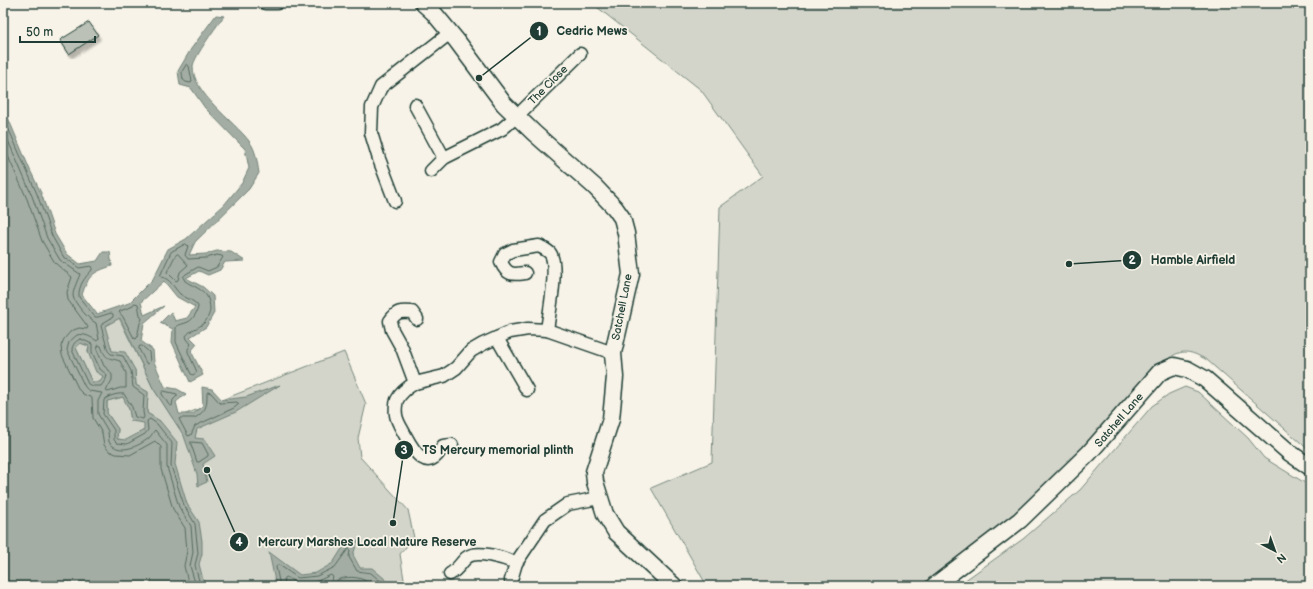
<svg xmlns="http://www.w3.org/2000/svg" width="1313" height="589" font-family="'Balsamiq Sans',sans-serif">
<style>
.green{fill:#d3d5ca;stroke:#79897f}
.water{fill:#a4ada3;stroke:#6f8077;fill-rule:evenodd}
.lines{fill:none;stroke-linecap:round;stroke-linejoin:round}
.shore{stroke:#546a60;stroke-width:1}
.building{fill:#bbc1b6;stroke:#1f3d34;filter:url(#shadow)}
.street-casing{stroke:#1f3d34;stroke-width:15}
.secondary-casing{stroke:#1f3d34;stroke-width:19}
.street{stroke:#f7f3e8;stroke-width:12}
.secondary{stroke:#f7f3e8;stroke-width:16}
.labels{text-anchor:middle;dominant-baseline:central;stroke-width:3.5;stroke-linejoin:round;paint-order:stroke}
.street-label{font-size:11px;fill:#1f3d34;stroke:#f7f3e8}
.leader{fill:none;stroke:#1f3d34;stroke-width:1.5}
.callout-dot{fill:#1f3d34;stroke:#f7f3e8;stroke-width:1.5}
.mark-label{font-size:12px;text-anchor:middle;font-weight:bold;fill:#fff}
.callout-label{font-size:12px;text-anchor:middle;font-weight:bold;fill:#1f3d34;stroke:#f7f3e8;stroke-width:3.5;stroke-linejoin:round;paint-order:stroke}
</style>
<defs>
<filter id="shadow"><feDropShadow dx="2.5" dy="4.5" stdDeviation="1" flood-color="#0004"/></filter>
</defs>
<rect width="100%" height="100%" fill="#f7f3e8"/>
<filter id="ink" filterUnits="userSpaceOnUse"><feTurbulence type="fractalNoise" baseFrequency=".025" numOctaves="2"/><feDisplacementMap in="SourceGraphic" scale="8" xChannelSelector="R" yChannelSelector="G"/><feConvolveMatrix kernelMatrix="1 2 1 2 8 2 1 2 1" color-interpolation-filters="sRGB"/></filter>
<g filter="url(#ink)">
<g class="green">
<path d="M592 3H1310V451L1207 360C1189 350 1181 348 1164 362L1089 449 1015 519 924 586H707L651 488 712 462 720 207 763 176 701 90Z"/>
<polygon points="119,318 153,388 173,419 344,352 366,404 358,438 360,457 408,510 414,538 400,554 405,586 63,586 120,439 117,439 118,429 107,413 107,401 123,397 129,409 131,420 160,421 147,413 148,392 136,385 135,370 112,351 104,326"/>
<polygon points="80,343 89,346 88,352 103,376 100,383 92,382 76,348"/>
<polygon points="1185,387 1198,392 1248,438 1264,458 1310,486 1310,586 957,586 1023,539 1080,490 1152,406 1169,394"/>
</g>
<g class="water">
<path d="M216 15 224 16C218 24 194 57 193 66 192 93 234 121 249 141 256 150 257 161 259 173L249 189 195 242 189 255 206 254 217 251 231 252 245 261 225 262 220 270 208 275 199 271 186 278 203 287 213 296 214 313 206 327 190 337 197 344 191 351 203 375 190 382 172 342 173 329 160 323 171 312 175 321 187 318 195 307 177 297 164 281 141 302 144 315 164 306 144 323 141 341 153 350 154 362 165 387 177 389 186 394 176 402 179 414H193L203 406 202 387 212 389 222 400 246 397 280 385 236 412 197 429 195 438 204 439 215 456 203 464 207 482 198 486 197 474 184 436 153 388 120 318 105 326 112 351 125 352 135 370 136 385 148 392 147 413 160 421 177 442 175 464 187 504 199 522 202 541V554L199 564 203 580 206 586H3V106L30 170 41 193 55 234 67 254 80 264 97 261 103 252H110L112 266C92 272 88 276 82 295L97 314 129 303 153 279 168 249 186 239 224 205 242 183 249 168 245 149 205 108 191 88 180 85 178 71 191 49ZM80 343 89 346 88 352 96 372 103 376 100 382H92L76 348ZM123 397 129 409 131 421 144 423V430L126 440 117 439 118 429 107 413V401Z"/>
<polygon points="358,540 353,555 360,568 372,568 385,579 391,586 366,586 361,582 343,582 337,586 276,586 269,552 300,575 316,573 333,563 345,544"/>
</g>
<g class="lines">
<g class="shore">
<path d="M187 64 189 66 192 81 191 83C182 82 183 80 182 72Z"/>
<path d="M3 116 37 194 52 236 63 256 79 268 91 266 92 268V270C85 277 78 286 79 297L95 317H98L111 313 113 314V317L103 323 101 326 108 351 111 354 123 356 131 371 133 387 144 395 143 412 144 417 143 419 135 417 132 407 124 394C118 393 108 396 104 400L103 414 114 430V440L117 443 127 444 145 434 148 430 147 421 150 419 157 424 172 443 171 466 184 505 195 524 198 553 195 565 199 581 202 586"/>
<path d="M3 129 32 196 47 238 60 260 80 274C78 280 73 289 73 296 74 303 89 320 96 323L99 339 97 341C91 337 84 333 77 335L69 342 67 350 85 387 89 391 102 393 98 401V414L108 431 109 442C119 456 139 446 149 438 152 435 153 432 155 430L167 445V467L179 507 191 526 193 552 190 566 196 586"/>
<polyline points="3,145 27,199 42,241 55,263 72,277 67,292 68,300 88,327 87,329 79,328 71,331 64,339 61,346 62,355 79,390 83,394 92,398 93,418 102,433 104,445 109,451 116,454 130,455 155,441 161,447 161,469 173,509 185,528 187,551 184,566 189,586"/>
<path d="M186 244 188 246 185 255 188 259 206 258 217 255 222 256 223 257 217 267 208 271 198 267 186 274 183 277 185 281C199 290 209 290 210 309 210 313 207 320 204 323 199 328 191 329 186 336L187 339 191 344 188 349V352L197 372 193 375 191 374 176 342V327C179 324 184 324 188 322 193 320 198 311 198 306 194 300 185 298 180 294 174 288 170 278 161 277L160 276 171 252Z"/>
<polygon points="178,254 188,265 180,272 178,280 176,281 167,272 175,256"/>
<polygon points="135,303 138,304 140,315 142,319 140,323 137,338 136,339 134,338 123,317 119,312 120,311 131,307"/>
<path d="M81 339 92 344V352L100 369 107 375 106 379 101 386H92L88 384 72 350C72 345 76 340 81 339Z"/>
<path d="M99 345 101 346C106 360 107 357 120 361L126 373V388H120L108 392 106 391 112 380V375L109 370 104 366 97 350Z"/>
<polygon points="142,346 149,352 150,362 148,364 146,363 139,349 139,347"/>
<polygon points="164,391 177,394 177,396 173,400 172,406 169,405 162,394 162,392"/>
<path d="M208 392 211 393 220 403 237 402 239 404 234 408 195 426 191 435 188 436 179 419 180 418H195C206 410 207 408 207 394Z"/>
<polygon points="191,442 202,443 208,454 208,456 199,462 197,462 191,444"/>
<polyline points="280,586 276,567 277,565 279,565 298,578 317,576 335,567 348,549 350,550 349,557 357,571 371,573 386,586"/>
<path d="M285 586 284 579 286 577C290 578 293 582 297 583 308 587 321 579 331 575L333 577 330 586"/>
<path d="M335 586 336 581C344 576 360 576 367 582L368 586"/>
</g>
</g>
<polygon class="building" points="89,22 98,35 69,54 60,40"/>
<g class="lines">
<g class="street-casing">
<g id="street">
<polyline points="265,3 277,3"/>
<polyline points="415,105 444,158"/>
<polyline points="431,171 444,158 502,129 517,116 580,54"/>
<polyline points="395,201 379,159 371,133 372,107 381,87 450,33"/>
<path d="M525 273C512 275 507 275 501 262L505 254 513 250 539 246C543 248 547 250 550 253 559 265 549 314 547 330"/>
<path d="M417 319 412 312C400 311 397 311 390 321L392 330 402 348 415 383 444 376 456 368 471 351 483 344 510 332 528 329 547 330 613 353"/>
<polyline points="497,338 527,390"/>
<path d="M415 383C408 387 401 392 397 400 396 403 395 411 396 415 397 422 402 429 405 435 414 452 428 475 443 446L452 445"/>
<path d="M450 574C457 570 460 564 466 558 476 549 504 558 516 563"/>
<polyline points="512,586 511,580 516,563 545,520 568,504 599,498"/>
</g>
</g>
<g class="secondary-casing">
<g id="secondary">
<polyline points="423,3 433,12 457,41 504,104 534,133 595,187 615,208 622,218 626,233 631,274 613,353 615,377 611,419 594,472 595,482 605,514 616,532 674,586"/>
<polyline points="934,586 1020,520 1089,453 1160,372 1174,366 1187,369 1205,379 1290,453 1310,467"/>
</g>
</g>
<use href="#street" class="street"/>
<use href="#secondary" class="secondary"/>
</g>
</g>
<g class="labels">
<g class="street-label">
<text transform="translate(548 85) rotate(-45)">The Close</text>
<text transform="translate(622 307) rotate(-79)">Satchell Lane</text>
<text transform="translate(1119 420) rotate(-49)">Satchell Lane</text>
</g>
</g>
<path class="leader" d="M479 78L539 31M1069 264L1132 260M393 523L404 450M207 470L239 542"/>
<g class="callout-dot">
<circle cx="479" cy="78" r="4"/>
<circle cx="1069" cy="264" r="4"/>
<circle cx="393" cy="523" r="4"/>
<circle cx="207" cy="470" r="4"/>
<circle cx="539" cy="31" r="10"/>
<circle cx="1132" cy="260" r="10"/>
<circle cx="404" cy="450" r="10"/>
<circle cx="239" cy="542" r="10"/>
</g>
<g class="mark-label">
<text x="539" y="35">1</text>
<text x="1132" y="264">2</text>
<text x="404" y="454">3</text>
<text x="239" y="546">4</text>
</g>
<g class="callout-label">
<text x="592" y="35">Cedric Mews</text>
<text x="1193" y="264">Hamble Airfield</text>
<text x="498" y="454">TS Mercury memorial plinth</text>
<text x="367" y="546">Mercury Marshes Local Nature Reserve</text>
</g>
<rect width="1313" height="589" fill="none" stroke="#f7f3e8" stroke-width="16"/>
<rect x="8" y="8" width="1297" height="573" fill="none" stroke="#1f3d34" stroke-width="1.5" filter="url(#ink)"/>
<g transform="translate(1275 551) rotate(139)" stroke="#f7f3e8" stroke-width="3" paint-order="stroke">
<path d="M0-3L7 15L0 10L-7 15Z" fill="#1f3d34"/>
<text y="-6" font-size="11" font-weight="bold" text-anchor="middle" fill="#1f3d34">N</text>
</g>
<path d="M20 36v6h75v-6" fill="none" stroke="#1f3d34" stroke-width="2"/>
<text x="26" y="36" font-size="12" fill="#1f3d34" stroke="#f7f3e8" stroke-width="3" paint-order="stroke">50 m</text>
</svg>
